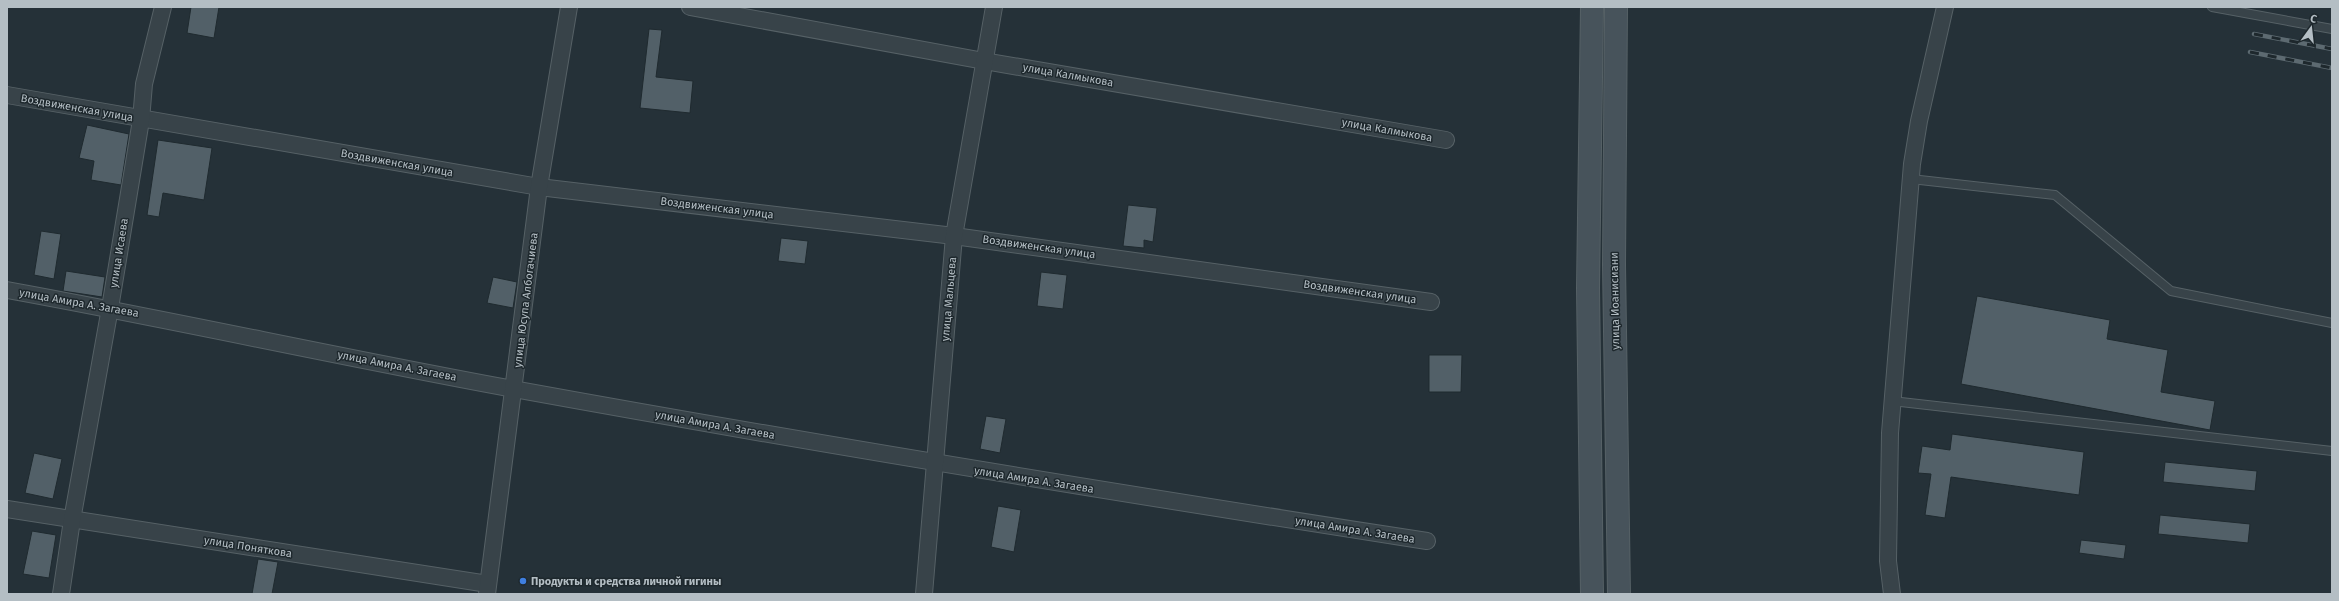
<svg xmlns="http://www.w3.org/2000/svg" width="2339" height="601" font-family="'Fira Sans',sans-serif">
<style>
.building{fill:#526068;stroke:#1f2a2f}
.lines{fill:none;stroke-linecap:round;stroke-linejoin:round}
.lane-casing{stroke:#566166;stroke-width:10}
.street-casing{stroke:#566166;stroke-width:18}
.secondary-casing{stroke:#566166;stroke-width:24}
.lane{stroke:#384349;stroke-width:8}
.street{stroke:#384349;stroke-width:16}
.secondary{stroke:#47535b;stroke-width:22}
.rail-casing{stroke:#5d6a71;stroke-width:4.5}
.rail{stroke:#1e282d;stroke-width:3;stroke-dasharray:9;stroke-linecap:butt}
.shop-dot{fill:#3f7fe0;stroke:#1e282d;stroke-width:1.5}
.labels{text-anchor:middle;dominant-baseline:central;stroke-width:3;stroke-linejoin:round;paint-order:stroke}
.street-label{font-size:11px;fill:#b4bec4;stroke:#1e282d}
.poi-label{font-size:11px;font-weight:bold;fill:#b4bec4;stroke:#1e282d;text-anchor:start}
</style>
<rect width="100%" height="100%" fill="#253138"/>
<g class="building">
<polygon points="191,7 219,7 214,38 187,33"/>
<polygon points="649,29 662,30 656,77 693,81 690,113 640,108"/>
<polygon points="87,125 129,134 121,185 91,180 94,161 79,158"/>
<polygon points="158,140 212,148 204,200 163,193 159,217 147,215"/>
<polygon points="1128,205 1157,208 1153,242 1144,240 1144,248 1123,246"/>
<polygon points="41,231 61,234 54,279 34,275"/>
<polygon points="781,238 808,241 805,264 778,261"/>
<polygon points="66,271 105,277 102,297 63,291"/>
<polygon points="1041,272 1067,275 1063,309 1037,306"/>
<polygon points="493,277 517,282 513,308 487,303"/>
<polygon points="1977,296 2110,320 2107,339 2168,350 2161,392 2215,401 2210,430 1961,384"/>
<polygon points="1429,355 1462,355 1461,392 1429,392"/>
<polygon points="986,416 1006,419 1000,453 980,449"/>
<polygon points="1952,434 2084,452 2079,495 1951,477 1945,518 1925,515 1931,474 1918,473 1922,446 1950,450"/>
<polygon points="34,453 62,459 53,499 25,493"/>
<polygon points="2165,462 2257,471 2255,491 2163,482"/>
<polygon points="998,506 1021,510 1014,552 991,547"/>
<polygon points="2160,515 2250,524 2248,543 2158,534"/>
<polygon points="32,531 56,535 49,578 23,574"/>
<polygon points="2081,540 2126,545 2124,559 2079,553"/>
<polygon points="258,559 278,562 272,594 252,594"/>
</g>
<g class="lines">
<g class="lane-casing">
<g id="lane">
<polyline points="2212,7 2332,29"/>
<polyline points="1911,179 2055,195 2171,291 2332,323"/>
<polyline points="1892,401 2332,451"/>
</g>
</g>
<g class="street-casing">
<g id="street">
<polyline points="690,7 984,61 1446,140"/>
<polyline points="7,95 539,187 954,236 1431,302"/>
<path d="M7 290C178 321 348 359 519 390 821 445 1123 494 1427 541"/>
<polyline points="7,509 488,584"/>
<polyline points="61,594 72,520 110,308 141,120 144,84 163,7"/>
<polyline points="487,594 539,187 569,7"/>
<polyline points="924,594 954,236 994,7"/>
<polyline points="1892,594 1888,561 1890,433 1912,164 1919,121 1945,7"/>
</g>
</g>
<g class="secondary-casing">
<g id="secondary">
<polyline points="1616,7 1614,265 1619,594"/>
<polyline points="1592,594 1588,288 1592,7"/>
</g>
</g>
<use href="#lane" class="lane"/>
<use href="#street" class="street"/>
<use href="#secondary" class="secondary"/>
<g class="rail-casing">
<g id="rail">
<polyline points="2254,34 2332,49"/>
<polyline points="2250,52 2332,68"/>
</g>
</g>
<use href="#rail" class="rail"/>
</g>
<circle class="shop-dot" cx="523" cy="581" r="4"/>
<g class="labels">
<g class="street-label">
<text transform="translate(1068 75) rotate(10)">улица Калмыкова</text>
<text transform="translate(77 108) rotate(10)">Воздвиженская улица</text>
<text transform="translate(1387 130) rotate(10)">улица Калмыкова</text>
<text transform="translate(397 163) rotate(10)">Воздвиженская улица</text>
<text transform="translate(717 208) rotate(7)">Воздвиженская улица</text>
<text transform="translate(1039 247) rotate(8)">Воздвиженская улица</text>
<text transform="translate(119 253) rotate(-81)">улица Исаева</text>
<text transform="translate(1360 292) rotate(8)">Воздвиженская улица</text>
<text transform="translate(949 299) rotate(-85)">улица Мальцева</text>
<text transform="translate(526 300) rotate(-83)">улица Юсупа Албогачиева</text>
<text transform="translate(1615 301) rotate(-91)">улица Иоанисиани</text>
<text transform="translate(79 303) rotate(10)">улица Амира А. Загаева</text>
<text transform="translate(397 366) rotate(11)">улица Амира А. Загаева</text>
<text transform="translate(715 425) rotate(10)">улица Амира А. Загаева</text>
<text transform="translate(1034 480) rotate(9)">улица Амира А. Загаева</text>
<text transform="translate(1355 530) rotate(9)">улица Амира А. Загаева</text>
<text transform="translate(248 547) rotate(9)">улица Поняткова</text>
</g>
<g class="poi-label">
<text x="531" y="581">Продукты и средства личной гигины</text>
</g>
</g>
<rect width="2339" height="601" fill="none" stroke="#b4bec4" stroke-width="16"/>
<g transform="translate(2311 28) rotate(15)" stroke="#1e282d" stroke-width="3" paint-order="stroke">
<path d="M0-3L7 15L0 10L-7 15Z" fill="#b4bec4"/>
<text y="-6" font-size="11" font-weight="bold" text-anchor="middle" fill="#b4bec4">С</text>
</g>
</svg>
